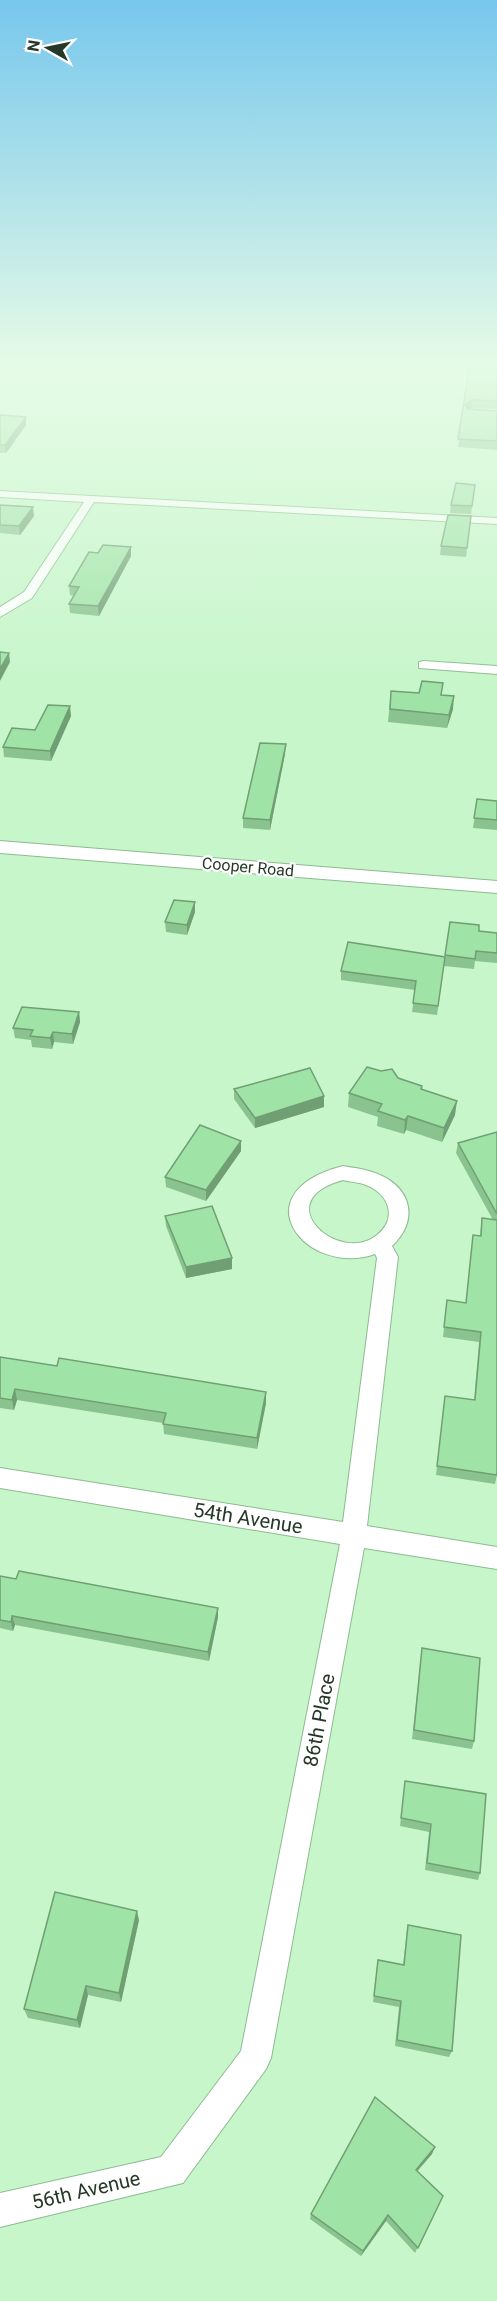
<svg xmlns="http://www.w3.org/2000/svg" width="497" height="2301" font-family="Roboto,sans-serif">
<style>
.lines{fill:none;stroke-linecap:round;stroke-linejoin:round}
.minor-casing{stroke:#8eba91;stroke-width:2}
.tertiary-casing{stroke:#8eba91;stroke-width:2}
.minor{fill:#fff;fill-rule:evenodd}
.tertiary{fill:#fff;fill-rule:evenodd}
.wall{fill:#8ac38f}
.shaded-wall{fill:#709f74}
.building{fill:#a0e3a6;stroke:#709f74;stroke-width:1.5}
.labels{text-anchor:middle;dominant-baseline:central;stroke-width:4.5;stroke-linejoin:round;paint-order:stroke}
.street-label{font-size:16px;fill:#263928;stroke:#fff}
.near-street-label{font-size:20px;fill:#263928;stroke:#fff}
</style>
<rect width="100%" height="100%" fill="#c7f6ca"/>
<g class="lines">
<g class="minor-casing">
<g id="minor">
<polygon points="0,491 497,518 497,524 94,502 32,598 0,617 0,607 24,592 84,502 0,497"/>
<polygon points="424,661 497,666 497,674 419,668 419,662"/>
<path d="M343 1166C354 1168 365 1169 375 1173 411 1186 420 1219 392 1246L398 1257 367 1526 497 1547V1569L364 1548 271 2058 266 2069 183 2183 0 2227V2193L161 2157 241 2051 340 1544 0 1488V1468L343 1522 377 1258 375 1254C307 1278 238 1193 343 1166ZM343 1180C350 1182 359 1182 366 1185 389 1194 398 1218 377 1235 339 1266 266 1201 343 1180Z"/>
</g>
</g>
<g class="tertiary-casing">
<polygon id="tertiary" points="0,841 497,881 497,893 0,853"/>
</g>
<use href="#minor" class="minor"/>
<use href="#tertiary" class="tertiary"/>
</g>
<g class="wall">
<polygon points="425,364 497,364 497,409 471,408 468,409 497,411 497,450 458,447 469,370 424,367"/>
<polygon points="0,415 26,417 26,425 6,453 0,453"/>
<polygon points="475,485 471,514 450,513 451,505"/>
<polygon points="0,505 34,516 20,535 0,533"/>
<polygon points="471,516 466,557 440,555 441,546"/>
<polygon points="131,556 99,616 70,613 69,604 74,596 70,595 69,586"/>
<polygon points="391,691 441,695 453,709 447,728 388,722"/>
<polygon points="71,716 51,761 4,757 3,747 35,730"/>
<polygon points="285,754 270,830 243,828 243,818"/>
<polygon points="477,799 497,801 497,830 473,828"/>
<polygon points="195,912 187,935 166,932 165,922"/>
<polygon points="450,922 479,931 497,933 497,963 475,961 474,969 444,966 437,1015 412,1012 415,990 341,980 341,971 445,957"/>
<polygon points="79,1012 80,1022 73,1044 54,1042 52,1049 32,1047 31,1040 15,1038 13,1028"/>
<polygon points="398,1078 422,1086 422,1090 455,1115 442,1142 406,1130 404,1134 377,1126 378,1117 348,1107 349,1093"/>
<polygon points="234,1089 324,1107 255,1128 234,1099"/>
<polygon points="497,1132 497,1475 495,1484 436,1475 445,1396 474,1400 479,1342 443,1337 447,1300 466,1303 473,1235 480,1236 482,1218 493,1220 456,1153 458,1143"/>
<polygon points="241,1141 241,1151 206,1201 166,1187 165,1177"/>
<polygon points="165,1216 232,1269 186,1278 166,1226"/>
<polygon points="0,1357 57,1366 266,1392 266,1403 257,1449 164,1434 163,1423 17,1400 14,1410 0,1408"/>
<polygon points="0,1576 218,1617 209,1661 15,1625 13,1631 0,1628"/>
<polygon points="422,1648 474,1741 472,1749 412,1739"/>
<polygon points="405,1781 480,1873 478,1880 425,1870 429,1832 400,1826"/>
<polygon points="139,1920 121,2002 88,1995 80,2028 28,2018 24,2009"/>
<polygon points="408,1925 452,2051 449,2057 395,2046 399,2007 373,2002 378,1960 403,1965 407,1932"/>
<polygon points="432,2154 417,2171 443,2196 415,2253 386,2221 361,2256 310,2219 311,2214"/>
</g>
<g class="shaded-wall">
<polygon points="472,400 471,408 464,412 465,405"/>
<polygon points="26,417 26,425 6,453 5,445"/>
<polygon points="33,507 34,516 20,535 19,526"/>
<polygon points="131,547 131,556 99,616 98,606"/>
<polygon points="9,653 10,662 0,681 0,669"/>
<polygon points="454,696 453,709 447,728 449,715"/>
<polygon points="70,706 71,716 51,761 50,751"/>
<polygon points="286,744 285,754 270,830 270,820"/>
<polygon points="195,902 195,912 187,935 187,925"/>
<polygon points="79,1012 80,1022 73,1044 72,1034"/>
<polygon points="53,1032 54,1042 52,1049 50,1038"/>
<polygon points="324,1096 324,1107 255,1128 255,1118"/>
<polygon points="457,1101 455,1115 442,1142 444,1128"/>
<polygon points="408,1116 406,1130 404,1134 405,1120"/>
<polygon points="241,1141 241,1151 206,1201 206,1190"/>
<polygon points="232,1258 232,1269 186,1278 186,1267"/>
<polygon points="15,1389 17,1400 14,1410 12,1400"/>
<polygon points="266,1392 266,1403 257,1449 257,1438"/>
<polygon points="218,1608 218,1617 209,1661 208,1652"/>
<polygon points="12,1616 15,1625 13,1631 11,1622"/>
<polygon points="137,1911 139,1920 121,2002 119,1993"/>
<polygon points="86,1986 88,1995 80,2028 77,2020"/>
<polygon points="435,2147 432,2154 413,2176 416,2170"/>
<polygon points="388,2215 386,2221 361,2256 363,2251"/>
</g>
<g class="building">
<polygon points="470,364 497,364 497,401 472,400 465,405 468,409 497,411 497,441 458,439"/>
<polygon points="0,415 26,417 5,445 0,445"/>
<polygon points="456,483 475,485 472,506 451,505"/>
<polygon points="0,505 33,507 19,526 0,525"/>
<polygon points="448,515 471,516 467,548 441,546"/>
<polygon points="103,545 131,547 98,606 69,604 79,587 69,586 89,552 98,553"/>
<polygon points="0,652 9,653 0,669"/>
<polygon points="422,681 443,683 441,695 454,696 449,715 390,709 391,691 419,693"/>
<polygon points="48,705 70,706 50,751 3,747 12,728 35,730"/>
<polygon points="260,743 286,744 270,820 243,818"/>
<polygon points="477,799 497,801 497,820 474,818"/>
<polygon points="174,900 195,902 187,925 165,922"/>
<polygon points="450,922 479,925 479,931 497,933 497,953 476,951 475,959 445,955"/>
<polygon points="348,942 445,957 438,1006 413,1003 416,981 341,971"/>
<polygon points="22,1007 79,1012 72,1034 53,1032 50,1038 30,1036 33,1030 13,1028"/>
<polygon points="367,1067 381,1071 392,1069 398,1078 422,1086 421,1089 457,1101 444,1128 408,1116 405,1120 378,1111 382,1104 349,1093"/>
<polygon points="310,1068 324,1096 255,1118 234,1089"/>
<polygon points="200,1125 241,1141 206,1190 165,1177"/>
<polygon points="497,1132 497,1214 458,1143"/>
<polygon points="212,1206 232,1258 186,1267 165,1216"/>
<polygon points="482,1218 497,1220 497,1475 437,1466 445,1396 475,1400 481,1332 444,1327 447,1300 466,1303 473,1235 481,1236"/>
<polygon points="0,1357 57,1366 59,1358 266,1392 257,1438 163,1424 166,1413 15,1389 12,1400 0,1398"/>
<polygon points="19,1571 218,1608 208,1652 12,1616 11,1622 0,1620 0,1576 16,1579"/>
<polygon points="422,1648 480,1658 474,1741 414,1730"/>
<polygon points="405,1781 486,1794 480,1873 427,1863 431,1824 401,1818"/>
<polygon points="55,1892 137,1911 119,1993 86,1986 77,2020 24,2009"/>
<polygon points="408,1925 461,1935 452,2051 397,2040 401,2001 374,1996 378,1960 404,1965"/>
<polygon points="375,2097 435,2147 416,2170 443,2196 418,2248 388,2215 363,2251 311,2214"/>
</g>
<linearGradient id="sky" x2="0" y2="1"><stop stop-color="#77c7ec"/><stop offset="0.53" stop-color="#e6fbe7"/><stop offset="1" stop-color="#e6fbe7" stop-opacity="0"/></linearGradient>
<rect width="497" height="686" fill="url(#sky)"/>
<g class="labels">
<g class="street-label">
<text transform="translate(248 867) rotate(5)">Cooper Road</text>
</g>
<g class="near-street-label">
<text transform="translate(248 1518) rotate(9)">54th Avenue</text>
<text transform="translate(319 1720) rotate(-79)">86th Place</text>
<text transform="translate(86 2190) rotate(-13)">56th Avenue</text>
</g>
</g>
<g transform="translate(48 48) rotate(279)" stroke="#ffffff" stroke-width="4.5" paint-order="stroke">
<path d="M0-4.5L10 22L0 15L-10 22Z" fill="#263928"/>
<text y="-9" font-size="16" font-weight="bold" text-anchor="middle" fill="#263928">N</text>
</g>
</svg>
